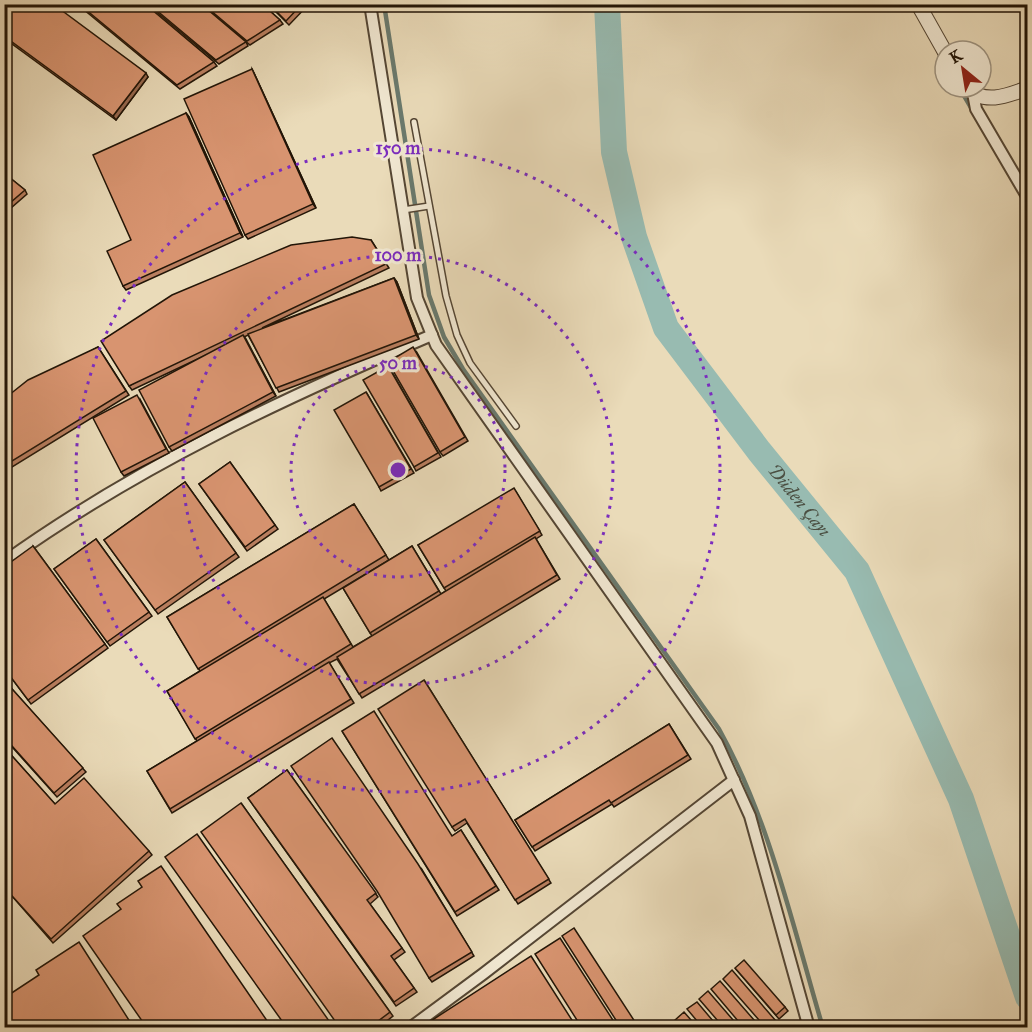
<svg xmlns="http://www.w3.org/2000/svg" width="1032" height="1032" font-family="'IM FELL Great Primer',serif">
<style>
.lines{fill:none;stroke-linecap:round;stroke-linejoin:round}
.stream{stroke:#69796d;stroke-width:4.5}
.river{stroke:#98bbb1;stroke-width:26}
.service-casing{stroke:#544634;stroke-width:8}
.minor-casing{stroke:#544634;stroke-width:14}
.tertiary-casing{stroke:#544634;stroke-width:16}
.service{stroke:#f1e8d2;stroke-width:5}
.minor{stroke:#f1e8d2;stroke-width:10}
.tertiary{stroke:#f1e8d2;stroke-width:14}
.wall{fill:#ba7f60;stroke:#221507;stroke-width:1.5}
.shaded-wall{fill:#97684e;stroke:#221507;stroke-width:1.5}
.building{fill:#d89470;stroke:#221507;stroke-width:1.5}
.ring{fill:none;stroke:#7b2cbf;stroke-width:3;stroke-dasharray:3 6}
.labels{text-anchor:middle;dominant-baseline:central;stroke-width:6;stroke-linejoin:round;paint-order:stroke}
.water-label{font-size:18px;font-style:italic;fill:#4b4f42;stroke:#f1e8d2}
.centre{fill:#7b2cbf;stroke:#f1e8d2;stroke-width:3}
.ring-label{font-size:18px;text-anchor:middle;font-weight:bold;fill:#7b2cbf;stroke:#f1e8d2;stroke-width:6;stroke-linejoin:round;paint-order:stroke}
</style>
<rect width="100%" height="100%" fill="#eadbb9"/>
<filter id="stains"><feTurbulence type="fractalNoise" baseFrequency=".00333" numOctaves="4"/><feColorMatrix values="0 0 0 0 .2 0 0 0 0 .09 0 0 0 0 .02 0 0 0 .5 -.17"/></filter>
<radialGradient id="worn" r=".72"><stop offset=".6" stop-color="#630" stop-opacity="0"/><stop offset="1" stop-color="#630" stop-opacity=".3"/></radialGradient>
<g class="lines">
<g class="stream">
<path d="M384 4 429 295 444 337 463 369 719 729C770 821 793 927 823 1028"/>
<polyline points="939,53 945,63"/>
<polyline points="959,87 973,111"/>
</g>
<path class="river" id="s1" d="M607 4 614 152 634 237 666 328 759 451 857 571 961 799 1028 997"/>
<g class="service-casing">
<g id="service">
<polyline points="414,122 446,296 457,335 470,363 516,426"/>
<polyline points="403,210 429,206"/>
</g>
</g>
<g class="minor-casing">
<g id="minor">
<polyline points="370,4 417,298 436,345 717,743 750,816 809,1028"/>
<polyline points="973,93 976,109 1028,198"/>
<path d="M4 562C138 466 282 399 432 335"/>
<polyline points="410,1028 483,974 734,780"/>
</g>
</g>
<g class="tertiary-casing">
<g id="tertiary">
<polyline points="918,4 945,52"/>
<path d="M968 87C983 106 1009 95 1028 88"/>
</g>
</g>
<use href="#service" class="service"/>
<use href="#minor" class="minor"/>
<use href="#tertiary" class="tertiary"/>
</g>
<g class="wall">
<polygon points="77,4 145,4 214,62 217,66 180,89"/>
<polygon points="147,4 201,4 246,42 248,46 219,64"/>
<polygon points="201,4 262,4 280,20 283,24 250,45"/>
<polygon points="268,4 309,4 289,25"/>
<polygon points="4,9 148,77 116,120 4,38"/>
<polygon points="252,69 254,73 316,208 248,239 245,235"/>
<polygon points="186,113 189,117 243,237 126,290 123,286 131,240"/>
<polygon points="4,173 25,190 27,194 4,214"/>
<polygon points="371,240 389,268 262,328 394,278 397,282 419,339 279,392 248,335 244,337 276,396 172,451 169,447 206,355 132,390 129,386"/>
<polygon points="98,347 129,395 4,472 4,399"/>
<polygon points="416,351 468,441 443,456 440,452"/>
<polygon points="391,370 441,457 416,471 414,467"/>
<polygon points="366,392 414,473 381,491 379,487"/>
<polygon points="140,399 169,453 124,476 121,472"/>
<polygon points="230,462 278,529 247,551 199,484"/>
<polygon points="185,482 239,557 158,614 104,540"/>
<polygon points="516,492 542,535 536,539 560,579 362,698 337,659 329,663 354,703 172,813 147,771 197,741 167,691 200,671 167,617 354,504 389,560 324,599 353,647 372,636 343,588 412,546 441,594 446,591 418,545"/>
<polygon points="96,539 152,616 110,646 54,569"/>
<polygon points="33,546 108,648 31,704 4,668"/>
<polygon points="4,680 86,772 57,797 4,738"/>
<polygon points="424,680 551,883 518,904 467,823 455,831 452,827"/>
<polygon points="669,724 691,759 614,807 612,804 535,851 515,820"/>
<polygon points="342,731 452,836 461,830 499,890 457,916"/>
<polygon points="4,747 55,804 149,851 152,855 53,943 4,887"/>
<polygon points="287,770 378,897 370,904 405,952 394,960 417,992 396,1006 248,798"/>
<polygon points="241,803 393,1016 378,1028 340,1028"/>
<polygon points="421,868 474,956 432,982 429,978"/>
<polygon points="735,968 785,1007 788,1011 779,1019"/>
</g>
<g class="shaded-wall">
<polygon points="252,69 254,73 316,208 313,204"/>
<polygon points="146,73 148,77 116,120 113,116"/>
<polygon points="186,113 189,117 243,237 240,233"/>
<polygon points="394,278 397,282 419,339 416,335"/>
<polygon points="243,335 246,339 276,396 273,392"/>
</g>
<g class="building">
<polygon points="8,4 53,4 146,73 113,116 4,36 4,9"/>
<polygon points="79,4 145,4 214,62 177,85"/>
<polygon points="149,4 201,4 246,42 216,60"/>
<polygon points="203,4 262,4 280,20 247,41"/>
<polygon points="269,4 302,4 286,21"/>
<polygon points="252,69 313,204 245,235 184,99"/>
<polygon points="186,113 240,233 123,286 107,251 131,240 93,155"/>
<polygon points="4,173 25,190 4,208"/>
<polygon points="352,237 371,240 386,264 129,386 101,341 172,295 291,245"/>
<polygon points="394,278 416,335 276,388 248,334"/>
<polygon points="243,335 273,392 169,447 139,390"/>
<polygon points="98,347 126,391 4,466 4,399 28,380"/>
<polygon points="413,347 465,437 440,452 388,362"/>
<polygon points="388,366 438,453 414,467 363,380"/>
<polygon points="366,392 411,469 379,487 334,410"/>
<polygon points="137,395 166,449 121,472 93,418"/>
<polygon points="230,462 275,525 245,547 199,484"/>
<polygon points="185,482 236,553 155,610 104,540"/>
<polygon points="514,488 540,531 444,588 418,545"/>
<polygon points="354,504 386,555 198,669 167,617"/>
<polygon points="535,537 557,575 359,694 337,657"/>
<polygon points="96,539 149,612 107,642 54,569"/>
<polygon points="33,546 105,644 28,700 4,668 4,567"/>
<polygon points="412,546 439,591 370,633 343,588"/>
<polygon points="323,597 351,644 195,739 167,691"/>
<polygon points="329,662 351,699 170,809 147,771"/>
<polygon points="4,680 83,768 54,793 4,737"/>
<polygon points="424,680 549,879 515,900 465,819 452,827 378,709"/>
<polygon points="374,711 452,836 461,830 496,886 455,912 342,731"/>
<polygon points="669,724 688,755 611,803 609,800 532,847 515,820"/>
<polygon points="332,738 418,864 472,952 429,978 377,891 291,766"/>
<polygon points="4,747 55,804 84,778 149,851 51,939 4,887"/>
<polygon points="287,770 376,893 367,900 402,948 391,956 414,988 394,1002 248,798"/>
<polygon points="241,803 390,1012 369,1028 340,1028 201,832"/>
<polygon points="197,834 334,1028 287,1028 165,857"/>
<polygon points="161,866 272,1028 147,1028 83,936 121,909 117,904 142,887 138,881"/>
<polygon points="574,928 639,1028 621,1028 562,936"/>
<polygon points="560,938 618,1028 582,1028 535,954"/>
<polygon points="79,942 134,1028 12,1028 4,1017 4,998 39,975 36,970"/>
<polygon points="531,956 577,1028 420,1028"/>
<polygon points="744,960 785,1007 776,1015 735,968"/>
<polygon points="732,970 782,1028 766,1028 723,979"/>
<polygon points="720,981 761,1028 744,1028 711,989"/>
<polygon points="708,991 740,1028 724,1028 699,999"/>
<polygon points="697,1002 719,1028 703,1028 687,1009"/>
<polygon points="684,1012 698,1028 681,1028 675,1020"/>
</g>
<g class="ring">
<circle cx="398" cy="470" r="107"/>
<circle cx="398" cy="470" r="215"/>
<circle cx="398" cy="470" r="322"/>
</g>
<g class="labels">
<g class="water-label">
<text stroke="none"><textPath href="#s1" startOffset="550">Düden Çayı</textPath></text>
</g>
</g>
<circle cx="398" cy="470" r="9" class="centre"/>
<g class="ring-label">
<text x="398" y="154">150 m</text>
<text x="398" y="261">100 m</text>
<text x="398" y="369">50 m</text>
</g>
<rect width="1032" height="1032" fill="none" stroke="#eadbb9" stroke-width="24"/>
<rect x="6" y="6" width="1020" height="1020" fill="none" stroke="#221507" stroke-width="3"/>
<rect x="12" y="12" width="1008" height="1008" fill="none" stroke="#221507" stroke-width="1.5"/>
<g transform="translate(963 69) rotate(330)"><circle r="28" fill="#f1e8d2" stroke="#9e9481" stroke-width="1.5"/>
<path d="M0-4.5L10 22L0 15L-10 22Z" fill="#8f2418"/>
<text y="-9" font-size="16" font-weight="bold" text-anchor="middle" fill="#221507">K</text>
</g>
<rect width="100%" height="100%" filter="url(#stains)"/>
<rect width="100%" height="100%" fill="url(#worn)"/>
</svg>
